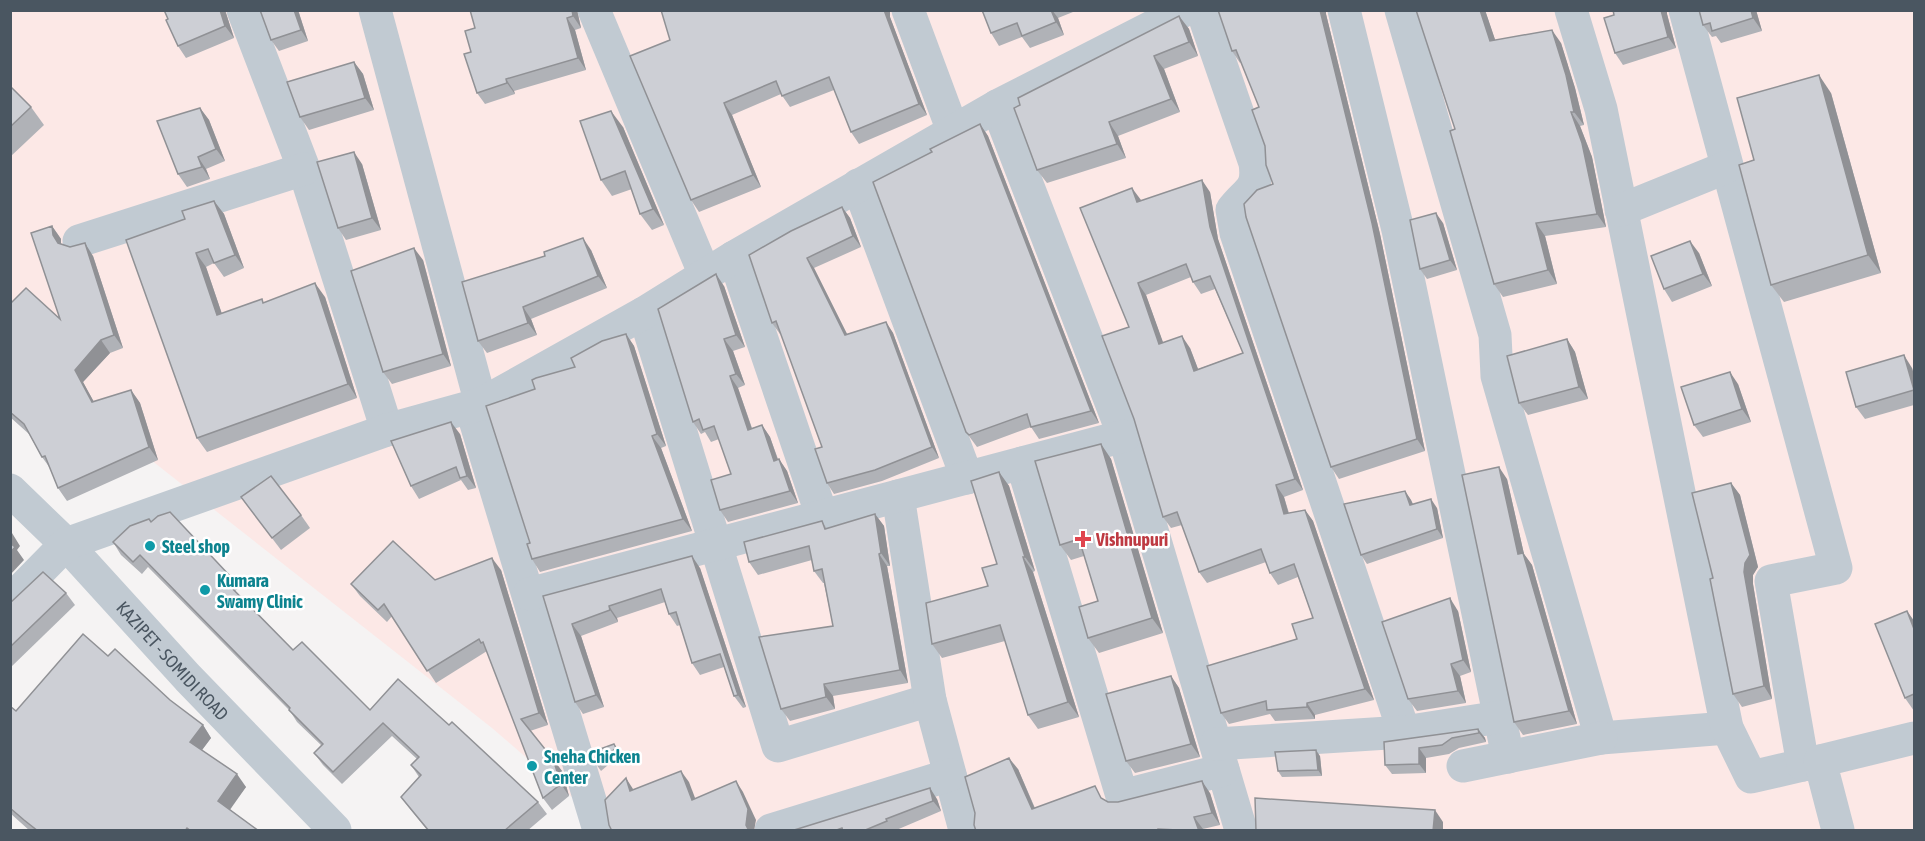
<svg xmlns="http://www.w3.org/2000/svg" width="1925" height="841" font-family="'Asap Condensed',sans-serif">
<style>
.medical{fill:#fce8e6}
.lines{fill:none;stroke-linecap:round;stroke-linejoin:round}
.minor{stroke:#c1cad2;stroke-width:33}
.wall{fill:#b0b2b7;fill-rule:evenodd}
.shaded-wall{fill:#909195}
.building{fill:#cdcfd5;stroke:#909195;stroke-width:1.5;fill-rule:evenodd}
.health-dot{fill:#e0444e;stroke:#fff;stroke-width:2}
.culture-dot{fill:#0f9aa8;stroke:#fff;stroke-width:2}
.labels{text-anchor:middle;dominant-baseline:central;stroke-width:5;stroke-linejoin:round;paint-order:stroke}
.health-label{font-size:18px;font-weight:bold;fill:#be3a42;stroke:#fff;text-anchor:start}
.culture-label{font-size:18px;font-weight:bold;fill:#0d838f;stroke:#fff;text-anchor:start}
.street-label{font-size:18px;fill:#4a5661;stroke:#fff}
</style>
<rect width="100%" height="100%" fill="#f5f3f3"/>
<polygon class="medical" points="10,11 1914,11 1914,830 610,830 492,728 11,350"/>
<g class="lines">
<g class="minor">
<polyline points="243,10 304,169 387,430"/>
<polyline points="375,10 481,404"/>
<polyline points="594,10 705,275"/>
<polyline points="908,10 953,131"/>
<path d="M1202 10 1255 163C1259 191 1247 190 1232 210L1236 233 1404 732"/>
<polyline points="1344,10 1398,230 1508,757"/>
<polyline points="1401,10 1495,335 1497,376 1601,738 1727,728"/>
<polyline points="1571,10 1601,109 1727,728 1751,777 1820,761"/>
<polyline points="1685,10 1836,568 1771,581 1803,765"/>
<polyline points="997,106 1124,436 1241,830"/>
<polyline points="858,185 967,478"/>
<polyline points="1621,210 1727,167"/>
<polyline points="79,241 304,169"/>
<polyline points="734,257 822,516"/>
<polyline points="644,313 778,746 930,700"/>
<polyline points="471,407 599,830"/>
<polyline points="1022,463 1122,796 1223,770"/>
<path id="s1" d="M10 490 66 544 188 678 335 830"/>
<polyline points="898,496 930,700 965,830"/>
<polyline points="529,594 1124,436"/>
<polyline points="10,601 66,544 387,430 481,404 644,313 734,257 997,106 1185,10"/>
<polyline points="1216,744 1404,732 1500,717"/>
<polyline points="1463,766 1601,738"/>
<polyline points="771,830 950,775"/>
<polyline points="1838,830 1820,761 1914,738"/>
</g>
</g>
<g class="wall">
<polygon points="164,10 225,10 234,38 186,58 178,46 168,19"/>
<polygon points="260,10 298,10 308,41 279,51 271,40"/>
<polygon points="577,10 581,28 575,30 586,70 514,91 515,94 485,104 477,93 471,52 475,28"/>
<polygon points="982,10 1078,10 1058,18 1064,35 1030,48 1022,37 999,46 991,33"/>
<polygon points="1416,10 1485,10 1495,40 1561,43 1575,88 1584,125 1580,126 1592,157 1606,227 1545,236 1557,284 1503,297 1494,284 1455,129"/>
<polygon points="1699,10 1756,10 1762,31 1721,43 1716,36 1712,37 1703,25"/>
<polygon points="1326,14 1380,234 1425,451 1339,479 1331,467 1265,146 1259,107 1241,62 1240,63 1232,51"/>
<polygon points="1667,14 1676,48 1623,65 1615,53 1614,15"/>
<polygon points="1179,16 1189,29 1198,56 1164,69 1180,112 1118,136 1126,158 1047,183 1037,170 1020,105"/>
<polygon points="890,17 927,115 859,144 851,132 834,90 790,107 781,94 732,115 761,187 699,212 691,200 670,40"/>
<polygon points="354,62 363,74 374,110 309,130 300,117"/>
<polygon points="10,86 31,107 44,125 10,157"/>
<polygon points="1831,93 1881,273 1784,302 1771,285 1754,160"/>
<polygon points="200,108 209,120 225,161 206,169 210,179 187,187 178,174"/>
<polygon points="980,124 988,136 1099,423 1039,439 1031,427 977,447 966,432 932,152"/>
<polygon points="623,127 664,225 652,230 640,214 632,189 612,196 601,180"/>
<polygon points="362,164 381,230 346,240 338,228"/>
<path d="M1210 192 1218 239 1303 490 1284 497 1289 513 1305 510 1313 521 1374 700 1315 715V719L1275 721 1270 714 1229 724 1221 713 1297 639 1313 618 1298 577 1278 585 1270 573 1266 562 1207 583 1199 572 1182 525 1171 528 1163 517 1129 327 1141 201ZM1191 277 1193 282 1201 294 1215 289 1243 353 1198 369 1190 348 1163 343 1146 295Z"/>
<polygon points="214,201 224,214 244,268 224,277 214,263 206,267 222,314 264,303 325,297 357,398 207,452 197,438 185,219"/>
<polygon points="842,207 850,218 861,247 814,268 847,334 886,322 893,333 939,458 882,481 834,494 827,483 822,447 781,333 780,334 772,323 749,255"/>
<polygon points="1443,223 1457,270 1427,279 1420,269"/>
<polygon points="52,226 61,239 61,244 93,256 123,348 110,353 83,382 94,402 131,390 140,403 158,460 67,501 58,488 50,468 42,457 29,434 10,417 10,304 60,319"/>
<polygon points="591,250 607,288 531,319 537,335 487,353 478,341"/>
<polygon points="1699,253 1712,286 1672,302 1664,289"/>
<polygon points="423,260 451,366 392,384 383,372"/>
<polygon points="724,286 745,347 733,351 745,385 738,388 752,428 762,425 770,437 778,459 779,459 787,471 798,503 728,522 720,510 731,474 719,439 711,442 705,432 701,434 693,422"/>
<polygon points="626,334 634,346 666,446 661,448 692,531 540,572 532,559 530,543 535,389 575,367"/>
<polygon points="1567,339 1575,352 1588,399 1528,415 1519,403"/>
<polygon points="1912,368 1914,375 1914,405 1865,419 1856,407"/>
<polygon points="1738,384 1751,422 1703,437 1694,425"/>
<polygon points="460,434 476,488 468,490 461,480 419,499 411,486"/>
<polygon points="1101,444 1111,459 1163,633 1099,653 1088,638 1098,601 1084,556 1071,560 1060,545"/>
<polygon points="999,472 1009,486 1035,571 1033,572 1079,717 1038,729 1028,715 1005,641 942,658 932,644 988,586 997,564"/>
<polygon points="1507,479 1524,554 1532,565 1577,724 1523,735 1514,722"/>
<polygon points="1731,483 1740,495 1758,567 1753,575 1753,584 1772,699 1742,707 1733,694 1713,578"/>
<polygon points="1405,491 1411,500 1413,504 1437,508 1443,538 1367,564 1361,555"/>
<polygon points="241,497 301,515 310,528 281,550"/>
<polygon points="875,514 884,526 890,566 887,566 908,683 833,696 835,709 790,721 781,709 833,626 824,583 823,583 814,571 812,560 758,575 749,562 822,521 827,529"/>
<polygon points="151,522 230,576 239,588 235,591 293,650 370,710 449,725 538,802 547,814 527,831 428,831 410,809 401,797 419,777 411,765 417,759 392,736 342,784 323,765 314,753 322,746 297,722 290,711 148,567 142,574 121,555 113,542"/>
<polygon points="700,568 746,707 743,708 734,696 724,667 700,675 692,663 680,625 677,626 669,614 665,602 617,618 618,622 581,636 604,707 583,714 575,702 543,596"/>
<polygon points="501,570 548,725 530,731 562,771 569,796 552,810 543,798 487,651 436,683 392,616 387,622 360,596 351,584 435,580"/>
<polygon points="66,593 75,605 10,668 10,603"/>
<polygon points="1458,611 1471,672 1460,676 1466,703 1417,711 1408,699"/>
<polygon points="1907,611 1914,621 1914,711 1905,698"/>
<polygon points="108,656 203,725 211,738 202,750 246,787 229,809 259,831 30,831 10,813 10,706 16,711"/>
<polygon points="1171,676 1179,688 1200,757 1135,773 1126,761"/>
<polygon points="1478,729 1485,738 1486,742 1459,748 1449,754 1426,758 1426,773 1392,774 1385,765 1384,742"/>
<polygon points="614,744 621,754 601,771 596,764"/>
<polygon points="1320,756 1322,776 1282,777 1278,771"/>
<polygon points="1018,769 1035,808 1104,800 1108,802 1118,802 1210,793 1220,825 1203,829 1203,831 976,831 975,813"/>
<polygon points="937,799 941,811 894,831 791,831"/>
</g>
<g class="shaded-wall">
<polygon points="220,10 225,10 234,38 225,26"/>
<polygon points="294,10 298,10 308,41 301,30"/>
<polygon points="572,10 577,10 581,28 573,16"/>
<polygon points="884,10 890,10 890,17 927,115 919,104"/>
<polygon points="1051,10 1052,10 1058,18 1064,35 1056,22"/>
<polygon points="1320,10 1326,10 1326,14 1380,234 1425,451 1417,439"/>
<polygon points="1480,10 1485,10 1500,54 1490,41"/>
<polygon points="1661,10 1667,10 1667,14 1676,48 1668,37"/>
<polygon points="1751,10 1756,10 1762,31 1753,18"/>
<polygon points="1179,16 1189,29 1198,56 1189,42"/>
<polygon points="567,18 575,30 586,70 578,58"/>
<polygon points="1552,30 1561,43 1575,88 1584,125 1574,112"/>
<polygon points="1154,56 1164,69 1180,112 1171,99"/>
<polygon points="354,62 363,74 374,110 365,98"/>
<polygon points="1819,75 1831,93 1881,273 1868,255"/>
<polygon points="506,79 514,91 515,94 507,83"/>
<polygon points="724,103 732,115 761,187 753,175"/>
<polygon points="200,108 209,120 225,161 216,149"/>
<polygon points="611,111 623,127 664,225 653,209"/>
<polygon points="1571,112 1580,126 1592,157 1606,227 1597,214"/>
<polygon points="1109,122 1118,136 1126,158 1117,144"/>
<polygon points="980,124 988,136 1099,423 1091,411"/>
<polygon points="354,152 362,164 381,230 372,218"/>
<polygon points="198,157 206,169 210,179 202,167"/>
<polygon points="1202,180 1210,192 1218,239 1303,490 1295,479 1210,227"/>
<polygon points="1132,188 1141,200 1145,214 1137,202"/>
<polygon points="214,201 224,214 244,268 235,255"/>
<polygon points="842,207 850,218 861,247 853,236"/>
<polygon points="1436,213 1443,223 1457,270 1450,260"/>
<polygon points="1536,223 1545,236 1557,284 1548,270"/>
<polygon points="52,226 61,239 61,247 53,235"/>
<polygon points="583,238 591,250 607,288 598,276"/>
<polygon points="1690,241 1699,253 1712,286 1703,274"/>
<polygon points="85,243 93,256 123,348 114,335"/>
<polygon points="414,248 423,260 451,366 443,354"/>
<polygon points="196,253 206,267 227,329 217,315"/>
<polygon points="807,258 814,268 853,346 845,335"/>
<polygon points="716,274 724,286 745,347 736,335"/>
<polygon points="315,283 325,297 357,398 348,384"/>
<polygon points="1138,283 1146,295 1168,356 1159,344"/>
<polygon points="523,307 531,319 537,335 528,323"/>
<polygon points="886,322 893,333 939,458 932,447"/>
<polygon points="626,334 634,346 666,446 657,434"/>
<polygon points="1182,336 1190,348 1203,382 1194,371"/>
<polygon points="724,339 733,351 745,385 736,374"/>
<polygon points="1567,339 1575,352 1588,399 1579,387"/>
<polygon points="101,340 110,353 83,382 101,415 92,402 75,370"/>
<polygon points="1904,355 1912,368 1914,375 1914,391"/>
<polygon points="1730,372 1738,384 1751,422 1742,409"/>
<polygon points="730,376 738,388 756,441 748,430"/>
<polygon points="131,390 140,403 158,460 149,447"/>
<polygon points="451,422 460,434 476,488 467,476"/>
<polygon points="762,425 770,437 782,472 774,461"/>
<polygon points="652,436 661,448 692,531 683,519"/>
<polygon points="1101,444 1111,459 1163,633 1152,618"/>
<polygon points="779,459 787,471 798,503 790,491"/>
<polygon points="1499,467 1507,479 1524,554 1532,565 1577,724 1569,711 1518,554"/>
<polygon points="999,472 1009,486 1035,571 1025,557"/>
<polygon points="1731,483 1740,495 1758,567 1753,575 1753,584 1772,699 1764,686 1744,572"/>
<polygon points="1276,485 1284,497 1292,526 1284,514"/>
<polygon points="1405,491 1411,500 1417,514 1410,505"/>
<polygon points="1431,499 1437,508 1443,538 1437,529"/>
<polygon points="1305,510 1313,521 1374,700 1365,689"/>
<polygon points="875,514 884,526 890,566 881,553"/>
<polygon points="12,533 20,546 17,550 24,560 10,575 10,535"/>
<polygon points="879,554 887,566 908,683 900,670"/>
<polygon points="692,556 700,568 746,707 738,695"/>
<polygon points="1023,557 1033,572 1079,717 1068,702"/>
<polygon points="492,558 501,570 548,725 539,713"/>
<polygon points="1450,598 1458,611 1471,672 1463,660"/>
<polygon points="609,606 617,618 618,622 610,610"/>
<polygon points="1907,611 1914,621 1914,629"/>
<polygon points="572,624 581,636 604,707 596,695"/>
<polygon points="1451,664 1460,676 1466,703 1458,691"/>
<polygon points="1171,676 1179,688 1200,757 1191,744"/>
<polygon points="824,684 833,696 835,709 826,697"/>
<polygon points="1307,703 1315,715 1315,719 1307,707"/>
<polygon points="203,725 211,738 199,754 190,742"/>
<polygon points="1478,729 1485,738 1486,742 1479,733"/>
<polygon points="1419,748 1426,758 1426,773 1419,764"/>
<polygon points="1316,750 1320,756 1322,776 1318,770"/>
<polygon points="1009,758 1018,769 1040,821 1032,809"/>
<polygon points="553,759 562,771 569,796 561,784"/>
<polygon points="681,771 689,782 700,811 692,800"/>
<polygon points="237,774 246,787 227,814 218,801"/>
<polygon points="626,778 633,789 638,801 630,791"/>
<polygon points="736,781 743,792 756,820 754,831 749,831 746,825"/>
<polygon points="1202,781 1210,793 1220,825 1212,813"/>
<polygon points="930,788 937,799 941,811 933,801"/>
<polygon points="1435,810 1443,822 1443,831 1433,831"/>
<polygon points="1194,817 1203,829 1203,831 1199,831"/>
</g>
<g class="building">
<polygon points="164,10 220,10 225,26 178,46 166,20 168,19"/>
<polygon points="260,10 294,10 301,30 271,40"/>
<polygon points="470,10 572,10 573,16 567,18 578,58 506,79 507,83 477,93 464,54 471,52 465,31 475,28"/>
<polygon points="661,10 884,10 919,104 851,132 829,77 782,96 776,81 724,103 753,175 691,200 630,56 670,40"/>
<polygon points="982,10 1051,10 1056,22 1022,36 1017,23 991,33"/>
<polygon points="1218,10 1320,10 1372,223 1417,439 1331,467 1246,217 1244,204 1257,190 1273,184 1266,165 1265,146 1252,110 1259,107 1236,50 1232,51"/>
<polygon points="1416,10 1480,10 1490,41 1552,30 1566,75 1574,112 1571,112 1582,143 1597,214 1536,223 1548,270 1494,284 1450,131 1455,129"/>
<polygon points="1613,10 1661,10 1668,37 1615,53 1604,18 1614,15"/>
<polygon points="1699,10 1751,10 1753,18 1712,31 1710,23 1703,25"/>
<polygon points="1179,16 1189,42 1154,56 1171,99 1109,122 1117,144 1037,170 1014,108 1020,105 1018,98"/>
<polygon points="354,62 365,98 300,117 287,82"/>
<polygon points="1819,75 1868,255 1771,285 1739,165 1754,160 1737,98"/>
<polygon points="10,86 31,107 10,127"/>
<polygon points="200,108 216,149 198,157 202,167 178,174 157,121"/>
<polygon points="611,111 653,209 640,214 625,171 601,180 580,121"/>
<polygon points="980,124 1091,411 1031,427 1027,414 969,435 966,432 873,182 932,152 930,149"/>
<polygon points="354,152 372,218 338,228 317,162"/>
<path d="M1202 180 1210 227 1295 479 1276 485 1284 514 1305 510 1365 689 1307 703V707L1267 710 1266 701 1221 713 1207 666 1297 639 1292 624 1313 618 1294 564 1270 573 1261 549 1199 572 1177 512 1163 517 1134 419 1102 336 1129 327 1080 208 1132 188 1137 202ZM1186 264 1193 282 1210 276 1243 353 1194 371 1182 336 1159 344 1138 283Z"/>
<polygon points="214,201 235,255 214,263 208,249 196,253 217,315 262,299 263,303 315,283 348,384 197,438 126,240 185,219 182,211"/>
<polygon points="842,207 853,236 807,258 845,335 886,322 932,447 875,470 827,483 815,449 822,447 776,321 772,323 749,255 791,231"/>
<polygon points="1436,213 1450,260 1420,269 1410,220"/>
<polygon points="52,226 53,235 58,243 70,247 85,243 114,335 101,340 75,370 92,402 131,390 149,447 58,488 45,456 42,457 24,424 10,412 10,304 26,288 60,319 31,233"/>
<polygon points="583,238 598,276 523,307 528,323 478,341 462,282 545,256 544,252"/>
<polygon points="1690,241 1703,274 1664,289 1651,256"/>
<polygon points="414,248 443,354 383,372 351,271"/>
<polygon points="716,274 736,335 724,339 736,374 730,376 748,430 762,425 774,461 779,459 790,491 720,510 711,480 731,474 714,426 703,430 699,419 693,422 658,309"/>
<polygon points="626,334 657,434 652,436 683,519 532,559 527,544 530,543 486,406 535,389 532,380 536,378 575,367 571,358 602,341"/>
<polygon points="1567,339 1579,387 1519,403 1507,356"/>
<polygon points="1904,355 1914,390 1856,407 1846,372"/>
<polygon points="1730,372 1742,409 1694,425 1681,387"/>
<polygon points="451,422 467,476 460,478 456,467 411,486 391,441"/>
<polygon points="1101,444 1152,618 1088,638 1079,607 1098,601 1079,539 1060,545 1035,461"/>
<polygon points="1499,467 1518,554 1523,553 1569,711 1514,722 1462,475"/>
<polygon points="999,472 1025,557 1023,557 1068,702 1028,715 1000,625 932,644 926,603 988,586 982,568 997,564 971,481"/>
<polygon points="271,476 301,515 272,538 241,497"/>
<polygon points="1731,483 1750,555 1745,563 1744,572 1764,686 1733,694 1710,579 1713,578 1692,493"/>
<polygon points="1405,491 1410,505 1431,499 1437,529 1361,555 1344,504"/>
<polygon points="170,512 230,576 225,581 293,650 302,642 370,710 398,679 449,725 452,722 538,802 504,831 429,831 401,797 421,775 411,765 419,757 383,723 333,772 314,753 323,744 289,710 290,708 140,555 133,562 113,542 130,526 149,519 151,522 158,516"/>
<polygon points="875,514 881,553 879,554 900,670 824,684 826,697 781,709 759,637 833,626 822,569 814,571 809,546 749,562 744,542 822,521 825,529"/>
<polygon points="393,541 435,580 492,558 539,713 521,719 553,759 561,784 543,798 483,642 481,643 479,639 427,671 384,604 378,610 351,584"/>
<polygon points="10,543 15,547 10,553"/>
<polygon points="692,556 738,695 734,696 720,654 692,663 676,612 669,614 661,589 609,606 610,610 572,624 596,695 575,702 543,596"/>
<polygon points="43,572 66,593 10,647 10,603"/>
<polygon points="1450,598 1463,660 1451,664 1458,691 1408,699 1382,622"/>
<polygon points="1907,611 1914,629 1914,694 1905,698 1875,624"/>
<polygon points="83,634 108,656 115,649 170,700 203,725 190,742 237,774 218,801 259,831 191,831 187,828 185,831 38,831 24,820 10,808 10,706 16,711"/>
<polygon points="1171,676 1191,744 1126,761 1106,694"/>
<polygon points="1478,729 1479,733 1452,738 1442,745 1419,748 1419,764 1385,765 1384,742"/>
<polygon points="614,744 616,748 596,764 592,752"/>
<polygon points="1316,750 1318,770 1278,771 1275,752"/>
<polygon points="1009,758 1032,809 1095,786 1101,798 1108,802 1118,802 1202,781 1212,813 1194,817 1199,831 1158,829 1158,831 976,831 974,825 975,813 965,777"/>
<polygon points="681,771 692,800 736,781 748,809 746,825 749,831 612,831 609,825 605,800 626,778 630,791"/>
<polygon points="930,788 933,801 886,819 887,821 863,831 843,831 842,828 834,831 791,831"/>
<polygon points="1255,798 1435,810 1433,831 1256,831"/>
</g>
<path class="health-dot" d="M1080 530h6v6h6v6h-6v6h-6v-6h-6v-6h6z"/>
<g class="culture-dot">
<circle cx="150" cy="546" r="6"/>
<circle cx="205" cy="590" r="6"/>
<circle cx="532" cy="766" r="6"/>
</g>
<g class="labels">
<g class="health-label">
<text x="1096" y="539">Vishnupuri</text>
</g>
<g class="culture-label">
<text x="162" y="546">Steel shop</text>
<text x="217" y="580">Kumara<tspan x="217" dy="21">Swamy Clinic</tspan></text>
<text x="544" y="756">Sneha Chicken<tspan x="544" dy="21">Center</tspan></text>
</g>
<g class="street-label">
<text stroke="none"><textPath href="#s1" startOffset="236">KAZIPET - SOMIDI ROAD</textPath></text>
</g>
</g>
<rect width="1925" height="841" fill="none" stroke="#4a5661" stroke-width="24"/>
</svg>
